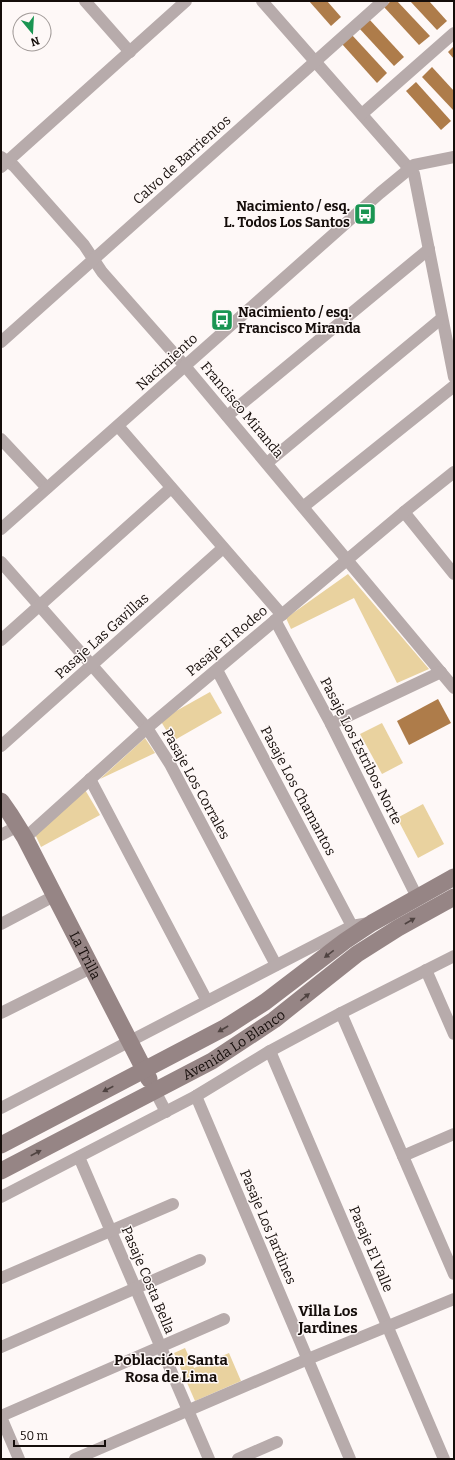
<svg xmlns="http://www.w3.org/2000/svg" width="455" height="1460" font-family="Bitter,serif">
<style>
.green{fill:#e9d29f}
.building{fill:#ae7c4a}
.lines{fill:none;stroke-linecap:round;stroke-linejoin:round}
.street{stroke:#b7abab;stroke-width:12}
.secondary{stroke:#968585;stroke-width:17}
.oneway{fill:#4f4341}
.labels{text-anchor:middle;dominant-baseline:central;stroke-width:3;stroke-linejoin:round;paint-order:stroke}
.street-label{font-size:14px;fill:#150d0a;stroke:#fef8f7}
.poi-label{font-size:14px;font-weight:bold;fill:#150d0a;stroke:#fef8f7;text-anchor:end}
.neighbourhood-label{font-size:15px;font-weight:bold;fill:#150d0a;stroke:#fef8f7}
</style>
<rect width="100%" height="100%" fill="#fef8f7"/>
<g class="green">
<polygon points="348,574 429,669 397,683 354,598 291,629 286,618"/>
<polygon points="210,692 222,713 173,741 160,720"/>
<polygon points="382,723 403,763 382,774 360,734"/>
<polygon points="145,738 155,753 100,779"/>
<polygon points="84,788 100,815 41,847 34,832"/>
<polygon points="423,804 444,844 418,858 397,818"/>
<polygon points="185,1348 194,1368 229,1353 241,1381 195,1401 174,1353"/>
</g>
<g class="building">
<polygon points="309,1 327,1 341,17 331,26"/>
<polygon points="391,1 397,1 430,36 419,45 384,7"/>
<polygon points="410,1 429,1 447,21 437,30"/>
<polygon points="369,19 404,57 394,66 359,28"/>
<polygon points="352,35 387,73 377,83 342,44"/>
<polygon points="454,46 454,59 448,52"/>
<polygon points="432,67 454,91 454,111 422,77"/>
<polygon points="416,82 451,121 441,130 406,91"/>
<polygon points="438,699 451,723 409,745 397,721"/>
</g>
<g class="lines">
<g class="street">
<polyline points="85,1 130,52"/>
<polyline points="262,1 414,174 454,377"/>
<polyline points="362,114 454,33"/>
<polyline points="1,157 14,166 84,245 102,272 185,366 454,688"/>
<polyline points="1,167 186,1"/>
<polyline points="1,342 383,1"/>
<polyline points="227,416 429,249"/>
<polyline points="118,426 282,615"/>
<polyline points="1,439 47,488"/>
<polyline points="267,463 442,318"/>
<polyline points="303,507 454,386"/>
<polyline points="404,512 454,574"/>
<polyline points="1,529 380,193 414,165 454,157"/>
<polyline points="1,562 147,728 170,764 276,965"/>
<polyline points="275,620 331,724 417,897"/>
<polyline points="1,640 171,488"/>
<polyline points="217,670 352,926"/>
<polyline points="331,724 441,672"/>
<polyline points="1,746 223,548"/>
<polyline points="90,779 207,1001"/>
<polyline points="1,835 18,826"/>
<polyline points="25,838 147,728 404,512 454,472"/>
<polyline points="1,924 54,896"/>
<polyline points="426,970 454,1034"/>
<polyline points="1,1013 91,968"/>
<polyline points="341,1013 454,1274"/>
<polyline points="270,1051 444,1459"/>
<polyline points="155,1091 166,1112"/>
<polyline points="196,1096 350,1459"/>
<polyline points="1,1108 352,926 369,923"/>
<polyline points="403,1156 454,1134"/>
<polyline points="79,1157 209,1459"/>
<polyline points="1,1197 196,1096 270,1051 341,1013 454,956"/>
<polyline points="1,1278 173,1204"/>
<polyline points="1,1347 200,1260"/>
<polyline points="1,1416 224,1319"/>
<polyline points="1,1417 19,1459"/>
<polyline points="75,1459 308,1359 454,1299"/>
<polyline points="238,1459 277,1442"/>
</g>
<g class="secondary">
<path id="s1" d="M1 801 10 814 25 838 149 1079"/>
<polyline points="1,1145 226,1027 265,1002 345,941 372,923 454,877"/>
<path id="s2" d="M1 1171 212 1061 274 1020 357 954 398 928 454 897"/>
</g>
</g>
<defs><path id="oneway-solid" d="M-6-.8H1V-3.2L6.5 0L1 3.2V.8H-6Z"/></defs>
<g class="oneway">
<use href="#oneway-solid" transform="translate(410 921) rotate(-30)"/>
<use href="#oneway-solid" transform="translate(329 954) rotate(142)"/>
<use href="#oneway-solid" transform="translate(305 997) rotate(-39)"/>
<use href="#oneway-solid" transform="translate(223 1029) rotate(150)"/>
<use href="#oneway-solid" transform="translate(108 1089) rotate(153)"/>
<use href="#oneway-solid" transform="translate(36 1153) rotate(-28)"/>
</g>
<defs>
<g id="bus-square" transform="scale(1.15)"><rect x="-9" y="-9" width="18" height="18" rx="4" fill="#1a9552" stroke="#fef8f7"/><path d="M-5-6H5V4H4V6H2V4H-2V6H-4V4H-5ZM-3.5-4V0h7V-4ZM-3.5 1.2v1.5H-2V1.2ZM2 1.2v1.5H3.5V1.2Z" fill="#fff"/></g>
</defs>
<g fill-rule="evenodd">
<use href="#bus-square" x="365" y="214"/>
<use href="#bus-square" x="222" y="320"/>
</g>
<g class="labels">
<g class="street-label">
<text transform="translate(182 160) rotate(-42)">Calvo de Barrientos</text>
<text transform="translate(167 362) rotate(-42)">Nacimiento</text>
<text transform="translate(242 410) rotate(50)">Francisco Miranda</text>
<text transform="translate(102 636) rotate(-42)">Pasaje Las Gavillas</text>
<text transform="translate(227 641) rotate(-40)">Pasaje El Rodeo</text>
<text transform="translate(361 751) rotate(63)">Pasaje Los Estribos Norte</text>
<text transform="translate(196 784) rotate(61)">Pasaje Los Corrales</text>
<text transform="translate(298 791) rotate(62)">Pasaje Los Chamantos</text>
<text stroke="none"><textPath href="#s1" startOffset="176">La Trilla</textPath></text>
<text stroke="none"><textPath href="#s2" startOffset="265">Avenida Lo Blanco</textPath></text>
<text transform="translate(268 1227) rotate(67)">Pasaje Los Jardines</text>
<text transform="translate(371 1249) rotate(67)">Pasaje El Valle</text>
<text transform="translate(148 1280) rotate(67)">Pasaje Costa Bella</text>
</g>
<g class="poi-label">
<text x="350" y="206">Nacimiento / esq.<tspan x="350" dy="16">L. Todos Los Santos</tspan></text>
<text x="238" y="312" text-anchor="start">Nacimiento / esq.<tspan x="238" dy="16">Francisco Miranda</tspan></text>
</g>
<g class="neighbourhood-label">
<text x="328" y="1311">Villa Los<tspan x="328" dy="17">Jardines</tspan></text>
<text x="171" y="1360">Población Santa<tspan x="171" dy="17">Rosa de Lima</tspan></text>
</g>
</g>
<rect width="455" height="1460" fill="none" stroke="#150d0a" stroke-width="4"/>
<g transform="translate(32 32) rotate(162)"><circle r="19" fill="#fef8f7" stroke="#a19a98"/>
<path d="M0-3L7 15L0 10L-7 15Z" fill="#1a9552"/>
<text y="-6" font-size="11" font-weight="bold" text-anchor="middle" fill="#150d0a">N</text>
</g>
<path d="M14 1440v6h91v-6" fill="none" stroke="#150d0a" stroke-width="2"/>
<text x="20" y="1440" font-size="12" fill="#150d0a" stroke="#fef8f7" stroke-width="3" paint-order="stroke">50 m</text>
</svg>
